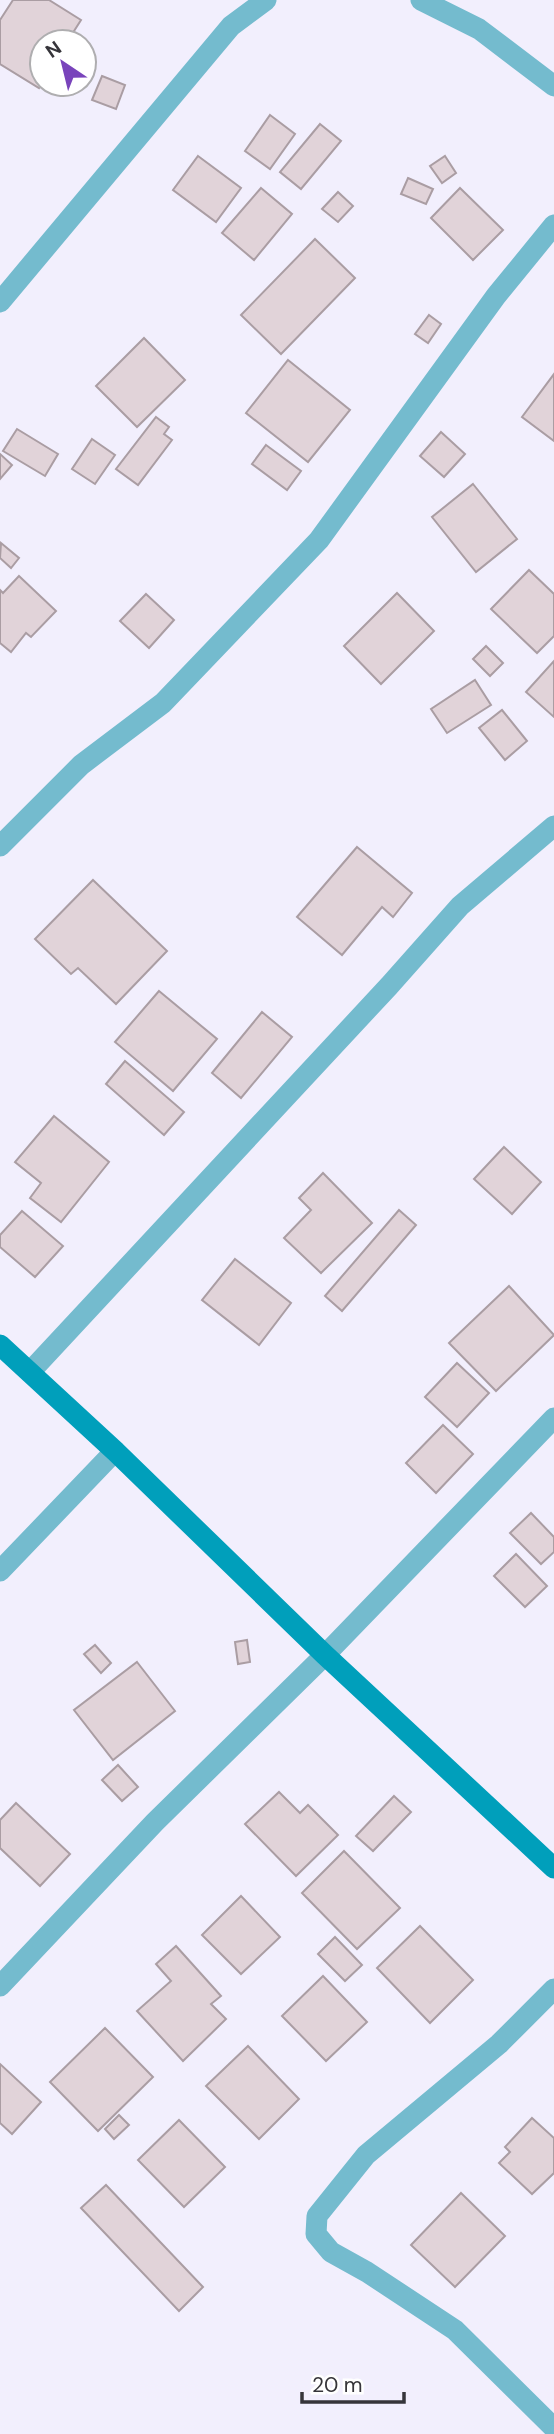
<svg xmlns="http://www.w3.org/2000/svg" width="554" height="2434" font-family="'DM Sans',sans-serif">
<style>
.building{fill:#e1d3d9;stroke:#aa9da3;stroke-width:2}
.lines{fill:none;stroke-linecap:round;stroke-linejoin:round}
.street{stroke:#74bbce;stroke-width:21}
.secondary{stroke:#009fbb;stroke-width:21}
</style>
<rect width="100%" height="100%" fill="#f2effd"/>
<g class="building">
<polygon points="13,0 49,0 81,20 67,42 42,42 42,83 39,88 0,64 0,20"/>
<polygon points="102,76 125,85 116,109 92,100"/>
<polygon points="270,115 295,134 270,169 245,151"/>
<polygon points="320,124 341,141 301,189 280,172"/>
<polygon points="198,156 241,188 216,222 173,190"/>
<polygon points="445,156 456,173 442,183 430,166"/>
<polygon points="408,178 433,189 426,204 401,194"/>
<polygon points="261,188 292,214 254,260 222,233"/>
<polygon points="460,188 503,230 473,260 431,218"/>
<polygon points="338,192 353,206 338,222 322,209"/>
<polygon points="315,239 355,278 281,354 241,315"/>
<polygon points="429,315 441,324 428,343 415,334"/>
<polygon points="144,338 185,380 137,427 96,386"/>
<polygon points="288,360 350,410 308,462 246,413"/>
<polygon points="554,374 554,441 522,417"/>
<polygon points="156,417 169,427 164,434 172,440 138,485 116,469"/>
<polygon points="17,429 58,454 45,476 3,451"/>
<polygon points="441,432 465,454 444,477 420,456"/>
<polygon points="92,439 115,455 95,484 72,469"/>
<polygon points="266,445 301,471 287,490 252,464"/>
<polygon points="0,454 12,465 0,479"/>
<polygon points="473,484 517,539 476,572 432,517"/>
<polygon points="1,543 19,558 11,568 0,558"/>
<polygon points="529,570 554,594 554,636 537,653 491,609"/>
<polygon points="19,576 56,611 31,637 26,633 11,652 0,643 0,590 3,593"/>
<polygon points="397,593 434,631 381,684 344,646"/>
<polygon points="146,594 174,620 149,648 120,621"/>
<polygon points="486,646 503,663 490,676 473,659"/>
<polygon points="554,661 554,717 526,692"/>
<polygon points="475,680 491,705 447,733 431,709"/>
<polygon points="502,710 527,741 505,760 479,728"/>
<polygon points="357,847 412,893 393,917 382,907 342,955 297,917"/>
<polygon points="93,880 167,951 116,1004 78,968 71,974 35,939"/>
<polygon points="159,991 217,1039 173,1091 115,1042"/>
<polygon points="262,1012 292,1037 241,1098 212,1073"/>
<polygon points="125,1061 184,1112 164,1135 106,1084"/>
<polygon points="54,1116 109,1162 61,1222 30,1198 41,1183 15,1162"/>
<polygon points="504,1147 541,1182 512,1214 474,1179"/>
<polygon points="323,1173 372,1223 321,1273 284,1238 311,1210 299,1198"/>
<polygon points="399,1210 416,1225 342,1311 325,1296"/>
<polygon points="22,1211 63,1246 35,1277 0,1247 0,1235"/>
<polygon points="235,1259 291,1303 259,1345 202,1300"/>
<polygon points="509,1286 554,1335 496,1391 449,1343"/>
<polygon points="457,1363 489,1393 457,1427 425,1397"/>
<polygon points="443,1425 473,1454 436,1493 406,1463"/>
<polygon points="531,1513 554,1537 554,1552 541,1564 510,1533"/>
<polygon points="516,1554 547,1586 525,1607 494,1576"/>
<polygon points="247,1640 250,1662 238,1664 235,1642"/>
<polygon points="95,1645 111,1663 101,1673 84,1654"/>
<polygon points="137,1662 175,1711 113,1760 74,1710"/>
<polygon points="118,1765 138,1787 122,1801 102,1780"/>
<polygon points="279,1792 300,1813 308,1805 338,1835 296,1876 245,1824"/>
<polygon points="394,1796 411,1812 373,1851 356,1836"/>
<polygon points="16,1803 70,1854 40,1886 0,1848 0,1820"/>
<polygon points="344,1851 400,1908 357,1949 302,1893"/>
<polygon points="241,1896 280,1937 241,1974 202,1935"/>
<polygon points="420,1926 473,1980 430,2023 377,1968"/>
<polygon points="335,1937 362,1965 345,1981 318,1954"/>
<polygon points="176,1946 221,1996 211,2004 226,2019 183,2061 137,2011 171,1981 156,1964"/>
<polygon points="323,1976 367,2022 326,2061 282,2016"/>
<polygon points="105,2028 153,2077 98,2131 50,2082"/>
<polygon points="248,2046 299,2099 259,2139 206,2086"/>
<polygon points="0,2064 41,2102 12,2134 0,2123"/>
<polygon points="119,2115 129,2125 114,2139 105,2129"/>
<polygon points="532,2118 554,2138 554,2173 532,2194 499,2163 510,2152 505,2147"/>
<polygon points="179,2120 225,2167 184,2207 138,2160"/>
<polygon points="106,2185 203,2287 179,2311 81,2208"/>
<polygon points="461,2193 505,2236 455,2287 411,2245"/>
</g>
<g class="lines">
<g class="street">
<polyline points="421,0 479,29 554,86"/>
<polyline points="0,302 231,26 266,0"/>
<polyline points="0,846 81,765 163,703 319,540 496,296 554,225"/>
<polyline points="30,1372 389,986 460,906 554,826"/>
<polyline points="0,1571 115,1451"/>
<polyline points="0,1986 155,1822 325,1655 554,1418"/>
<polyline points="554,1989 499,2044 366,2155 317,2216 316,2234 331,2252 367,2272 455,2330 554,2428"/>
</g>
<polyline class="secondary" points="0,1345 115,1451 325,1655 554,1868"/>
</g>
<g transform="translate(63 63) rotate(325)"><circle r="33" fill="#ffffff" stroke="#afaeb0" stroke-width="2"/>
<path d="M0-5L12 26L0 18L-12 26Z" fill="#7944bb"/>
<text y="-10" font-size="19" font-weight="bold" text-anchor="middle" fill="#36353a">N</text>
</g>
<path d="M302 2392v10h102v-10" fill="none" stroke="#36353a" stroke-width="3.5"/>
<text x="312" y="2392" font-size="21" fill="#36353a" stroke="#ffffff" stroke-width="5" paint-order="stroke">20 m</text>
</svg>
